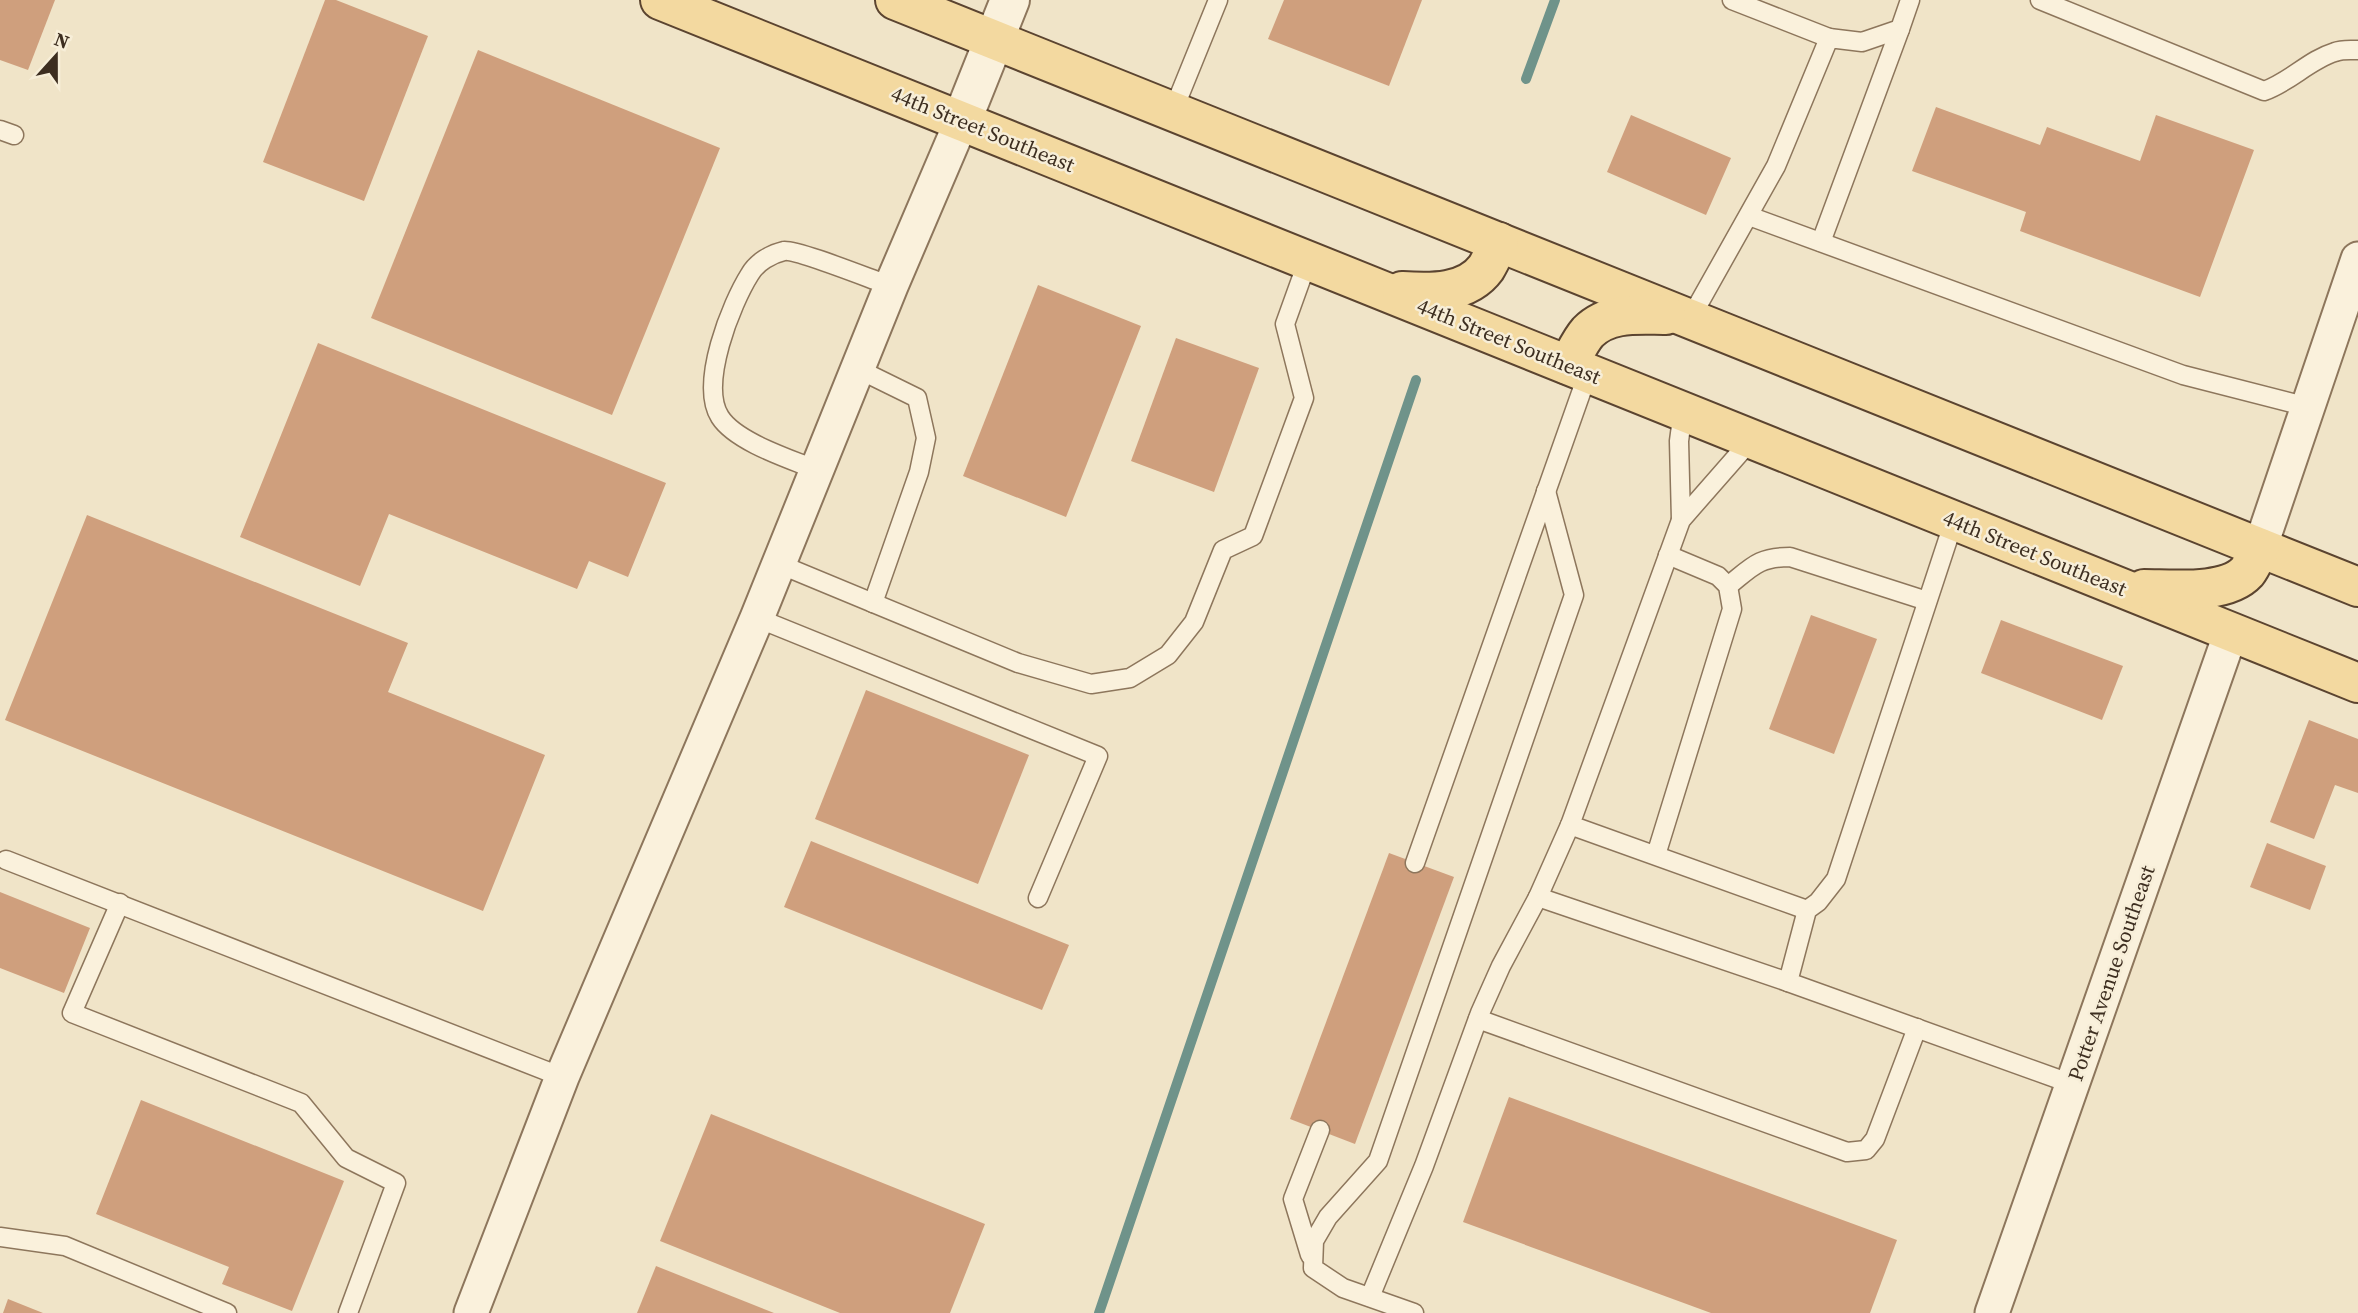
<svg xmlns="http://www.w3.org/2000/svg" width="2358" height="1313" font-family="'Source Serif 4',serif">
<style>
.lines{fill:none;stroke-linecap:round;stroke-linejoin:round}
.stream{stroke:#6f938a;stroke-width:10}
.building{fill:#cf9f7d}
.service-casing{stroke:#8d765c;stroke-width:21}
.minor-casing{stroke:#8d765c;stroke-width:37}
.tertiary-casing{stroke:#8d765c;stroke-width:42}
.primary-casing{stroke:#5b4430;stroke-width:42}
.service{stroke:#faf1dc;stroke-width:18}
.minor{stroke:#faf1dc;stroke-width:33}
.tertiary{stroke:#faf1dc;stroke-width:38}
.primary{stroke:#f3d9a0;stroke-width:38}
.labels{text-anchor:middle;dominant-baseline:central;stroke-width:5;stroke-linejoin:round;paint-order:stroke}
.street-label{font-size:21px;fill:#3d2e20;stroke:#f7eed8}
</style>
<rect width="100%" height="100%" fill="#f0e4c8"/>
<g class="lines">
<g class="stream">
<polyline points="1526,79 1555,0"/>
<polyline points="1099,1313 1416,380"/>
</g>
</g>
<g class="building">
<polygon points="0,0 55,0 28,70 0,60"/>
<polygon points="325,0 336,0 428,36 364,201 263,162"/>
<polygon points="1284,0 1422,0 1389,86 1268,39"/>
<polygon points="478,50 720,148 612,415 371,318"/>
<polygon points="1936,107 2040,145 2047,127 2140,161 2156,115 2254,150 2200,297 2020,231 2026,212 1912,171"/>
<polygon points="1631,115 1731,158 1706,215 1607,172"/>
<polygon points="1038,285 1141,326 1066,517 963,476"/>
<polygon points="1176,338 1259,368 1214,492 1131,461"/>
<polygon points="318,343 666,483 628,577 589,561 577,589 389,514 360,586 240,537"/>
<polygon points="87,515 408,643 388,692 545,755 483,911 5,720"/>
<polygon points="1811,615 1877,639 1834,754 1769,729"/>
<polygon points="2001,620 2123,666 2102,720 1981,673"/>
<polygon points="866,690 1029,755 978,884 815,819"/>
<polygon points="2309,720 2358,739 2358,793 2335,785 2314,839 2270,822"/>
<polygon points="811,841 1069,945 1042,1010 784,907"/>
<polygon points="2267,843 2326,866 2310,910 2250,887"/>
<polygon points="1389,853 1454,877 1355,1144 1290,1119"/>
<polygon points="0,892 90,928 64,993 0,968"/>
<polygon points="1509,1097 1897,1240 1870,1313 1711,1313 1463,1222"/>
<polygon points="141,1100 344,1181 292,1311 222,1284 229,1267 96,1214"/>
<polygon points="711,1114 985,1224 950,1313 840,1313 660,1241"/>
<polygon points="656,1266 774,1313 637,1313"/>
<polygon points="8,1299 43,1313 3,1313"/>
</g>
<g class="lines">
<g class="service-casing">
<g id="service">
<polyline points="1732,0 1829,38"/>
<path d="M2040 0 2264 91C2290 82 2309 60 2335 52 2342 49 2351 50 2358 50"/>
<polyline points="1173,111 1218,0"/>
<polyline points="0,130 14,135"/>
<polyline points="1749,216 2183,375 2308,407"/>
<polyline points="1821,242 1900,29"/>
<polyline points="1690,319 1776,166 1829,38 1862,42 1900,29 1910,0"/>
<polyline points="858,369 917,398 926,438 919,472 873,603"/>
<polyline points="1752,439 1681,520 1570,825 1807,910"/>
<path d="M817 470C790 459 736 442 720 417 699 384 731 304 750 274 757 262 771 254 784 251 796 249 873 280 891 286"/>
<polyline points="1681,520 1679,441 1683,411"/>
<polyline points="1954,521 1836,879 1818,902 1807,910 1788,982 2072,1084"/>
<polyline points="779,564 1018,663 1091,684 1130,678 1168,655 1194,622 1223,550 1253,536 1304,398 1285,324 1308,260"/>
<path d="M1728 586C1752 567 1758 557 1790 557L1927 601"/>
<polyline points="757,618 1098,756 1038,898"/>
<polyline points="1570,825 1538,897 1788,982"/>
<polyline points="1656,855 1732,609 1728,586 1718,576 1668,555"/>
<polyline points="6,860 562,1077"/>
<polyline points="1415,863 1588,373"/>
<polyline points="120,903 72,1013 301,1103 346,1158 396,1183 348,1313"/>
<polyline points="1478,1019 1847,1152 1866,1150 1875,1139 1917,1028"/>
<polyline points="0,1237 65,1246 227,1313"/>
<polyline points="1310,1255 1293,1199 1320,1130"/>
<polyline points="1370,1297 1424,1166 1480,1013 1501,966 1538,897"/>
<polyline points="1414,1313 1343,1288 1313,1268 1314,1241 1328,1217 1378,1161 1574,595 1546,491"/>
</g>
</g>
<g class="minor-casing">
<g id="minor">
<polyline points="2260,548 2358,259"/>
<polyline points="471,1313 562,1077 757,618 891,286 962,120"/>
<polyline points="1992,1313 2231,632"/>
</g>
</g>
<g class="tertiary-casing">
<polyline id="tertiary" points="962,120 1010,0"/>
</g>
<g class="primary-casing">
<g id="primary">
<polyline points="660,0 2358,683"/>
<polyline points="895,0 2358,587"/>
<path d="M1402 291C1431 293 1467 294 1486 268 1491 260 1495 250 1499 242"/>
<path d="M1568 365C1574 355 1580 341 1588 332 1609 311 1639 315 1666 315"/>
<path d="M2144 589C2172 589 2226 595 2247 572 2252 566 2256 555 2260 548"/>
</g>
</g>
<use href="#service" class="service"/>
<use href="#minor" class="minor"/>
<use href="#tertiary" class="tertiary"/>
<use href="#primary" class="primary"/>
</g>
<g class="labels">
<g class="street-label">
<text transform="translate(983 129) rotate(22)">44th Street Southeast</text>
<text transform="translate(1509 341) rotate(22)">44th Street Southeast</text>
<text transform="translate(2035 553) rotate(22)">44th Street Southeast</text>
<text transform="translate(2111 973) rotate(-71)">Potter Avenue Southeast</text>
</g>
</g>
<g transform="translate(56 56) rotate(21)" stroke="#f7eed8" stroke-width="5" paint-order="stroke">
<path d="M0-5L12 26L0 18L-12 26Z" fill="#3d2e20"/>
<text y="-10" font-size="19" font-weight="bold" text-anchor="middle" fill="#3d2e20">N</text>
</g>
</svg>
